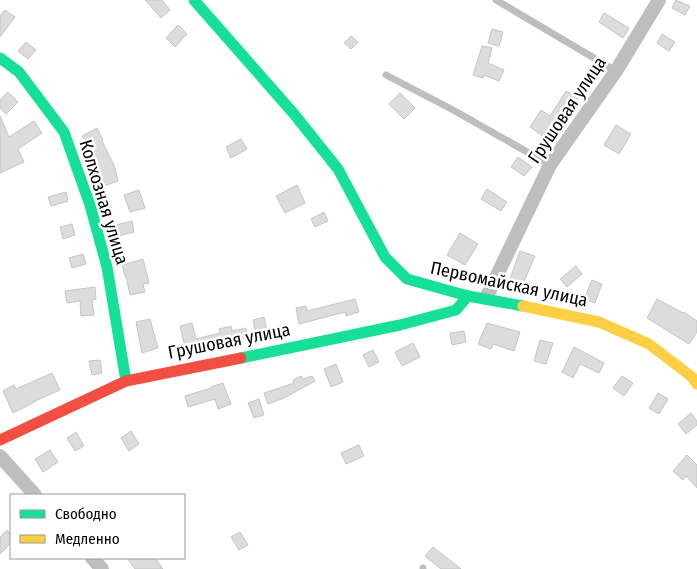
<svg xmlns="http://www.w3.org/2000/svg" width="697" height="569" font-family="'Fira Sans Condensed',sans-serif">
<style>
.building{fill:#dcdcdc;stroke:#c5c5c5}
.lines{fill:none;stroke-linecap:round;stroke-linejoin:round}
.lane{stroke:#bebebe;stroke-width:7}
.street{stroke:#bebebe;stroke-width:14}
.fast{stroke:#16e098;stroke-width:11}
.slow{stroke:#ffcf43;stroke-width:11}
.jam{stroke:#f24e42;stroke-width:11}
.labels{text-anchor:middle;dominant-baseline:central;stroke-width:5;stroke-linejoin:round;paint-order:stroke}
.street-label{font-size:18px;fill:#000;stroke:#fff}
</style>
<rect width="100%" height="100%" fill="#fff"/>
<g class="building">
<polygon points="145,0 162,0 170,10 161,18"/>
<polygon points="676,0 690,6 685,15 672,8"/>
<polygon points="5,10 15,17 0,37 0,16"/>
<polygon points="604,13 629,28 623,38 599,22"/>
<polygon points="178,25 187,34 175,47 166,38"/>
<polygon points="492,29 503,32 499,46 488,43"/>
<polygon points="662,34 675,42 669,51 657,43"/>
<polygon points="351,36 358,42 351,49 344,43"/>
<polygon points="26,42 36,50 28,59 18,51"/>
<polygon points="482,46 492,48 488,63 504,70 499,81 484,75 483,78 473,75"/>
<polygon points="566,91 578,98 550,141 530,127 541,110 550,116"/>
<polygon points="8,92 18,102 6,114 0,108 0,100"/>
<polygon points="400,93 415,108 404,119 389,104"/>
<polygon points="0,116 9,137 34,121 42,133 18,149 24,162 0,173"/>
<polygon points="616,125 631,134 619,154 604,145"/>
<polygon points="97,128 103,140 102,141 114,165 118,181 104,186 100,171 94,173 90,164 96,161 82,136"/>
<polygon points="241,139 247,149 231,158 226,147"/>
<polygon points="518,157 532,167 524,176 511,167"/>
<polygon points="297,185 305,203 285,213 276,196"/>
<polygon points="487,189 507,202 501,211 481,199"/>
<polygon points="139,190 145,208 130,212 124,195"/>
<polygon points="66,192 68,201 51,206 48,197"/>
<polygon points="324,212 328,221 315,227 311,219"/>
<polygon points="132,221 134,232 118,236 116,225"/>
<polygon points="72,224 75,235 63,239 60,227"/>
<polygon points="460,233 478,244 465,265 447,255"/>
<polygon points="520,251 535,256 523,284 510,279"/>
<polygon points="83,254 86,264 72,268 69,258"/>
<polygon points="143,259 149,283 143,284 145,292 130,295 126,276 125,276 122,265"/>
<polygon points="576,266 582,274 567,287 560,279"/>
<polygon points="592,280 602,284 595,303 584,299"/>
<polygon points="95,287 96,299 92,300 94,315 81,316 80,301 67,303 65,291"/>
<polygon points="355,299 359,312 346,316 345,312 299,324 296,308 306,306 307,311"/>
<polygon points="657,299 683,313 684,312 697,321 697,332 689,344 647,318"/>
<polygon points="264,317 267,331 256,334 253,320"/>
<polygon points="150,319 158,348 142,353 136,322"/>
<polygon points="192,323 196,339 220,333 219,329 231,326 232,331 246,328 248,337 186,351 180,326"/>
<polygon points="487,323 520,332 514,351 493,344 491,349 478,344"/>
<polygon points="464,331 466,342 452,345 450,333"/>
<polygon points="540,340 553,343 546,364 534,361"/>
<polygon points="413,343 420,357 402,366 395,352"/>
<polygon points="574,347 604,363 599,373 580,364 573,378 562,372"/>
<polygon points="373,350 379,362 369,367 363,355"/>
<polygon points="100,360 102,373 92,375 89,361"/>
<polygon points="336,364 343,382 331,387 324,369"/>
<polygon points="52,373 60,390 33,402 33,403 13,413 3,391 14,385 16,389"/>
<polygon points="301,376 303,379 312,376 315,381 284,398 268,404 264,393 294,383 293,380"/>
<polygon points="622,376 633,383 624,396 613,388"/>
<polygon points="223,383 231,404 218,409 215,399 188,407 185,396 211,388 211,387"/>
<polygon points="658,393 668,399 659,414 649,408"/>
<polygon points="259,399 264,415 254,418 248,403"/>
<polygon points="691,413 697,421 697,425 686,434 678,424"/>
<polygon points="131,431 139,444 129,451 121,438"/>
<polygon points="76,432 84,446 75,451 67,438"/>
<polygon points="359,445 364,456 346,464 341,453"/>
<polygon points="50,450 58,462 43,472 35,459"/>
<polygon points="687,455 697,465 697,488 686,476 683,480 673,471"/>
<polygon points="7,530 11,535 11,543 0,554 0,537"/>
<polygon points="240,532 248,545 239,550 231,537"/>
<polygon points="433,547 461,569 441,569 425,556"/>
<polygon points="127,558 155,558 163,569 135,569"/>
</g>
<g class="lines">
<g class="lane">
<polyline points="496,0 616,71"/>
<polyline points="386,75 455,111 550,165"/>
<polyline points="423,568 423,569"/>
</g>
<g class="street">
<polyline points="486,298 550,165 616,71 659,0"/>
<polyline points="0,456 35,495"/>
<polyline points="92,558 102,569"/>
</g>
<g class="fast">
<polyline points="194,0 294,114 338,169 385,257 407,279 468,296 523,306"/>
<polyline points="0,58 19,72 64,132 90,205 107,267 126,381"/>
<polyline points="241,358 400,325 456,310 468,296"/>
</g>
<polyline class="slow" points="523,306 599,322 649,344 692,377 697,384"/>
<polyline class="jam" points="0,440 126,381 241,358"/>
</g>
<g class="labels">
<g class="street-label">
<text transform="translate(567 110) rotate(-56)">Грушовая улица</text>
<text transform="translate(104 202) rotate(73)">Колхозная улица</text>
<text transform="translate(509 284) rotate(12)">Первомайская улица</text>
<text transform="translate(229 341) rotate(-11)">Грушовая улица</text>
</g>
</g>
<rect x="10" y="494" width="175" height="65" fill="#ffffff" stroke="#999999"/>
<rect x="20" y="510" width="25" height="8" fill="#16e098" stroke="#999999"/>
<text x="55" y="519" font-size="15" fill="#000000">Свободно</text>
<rect x="20" y="535" width="25" height="8" fill="#ffcf43" stroke="#999999"/>
<text x="55" y="544" font-size="15" fill="#000000">Медленно</text>
</svg>
